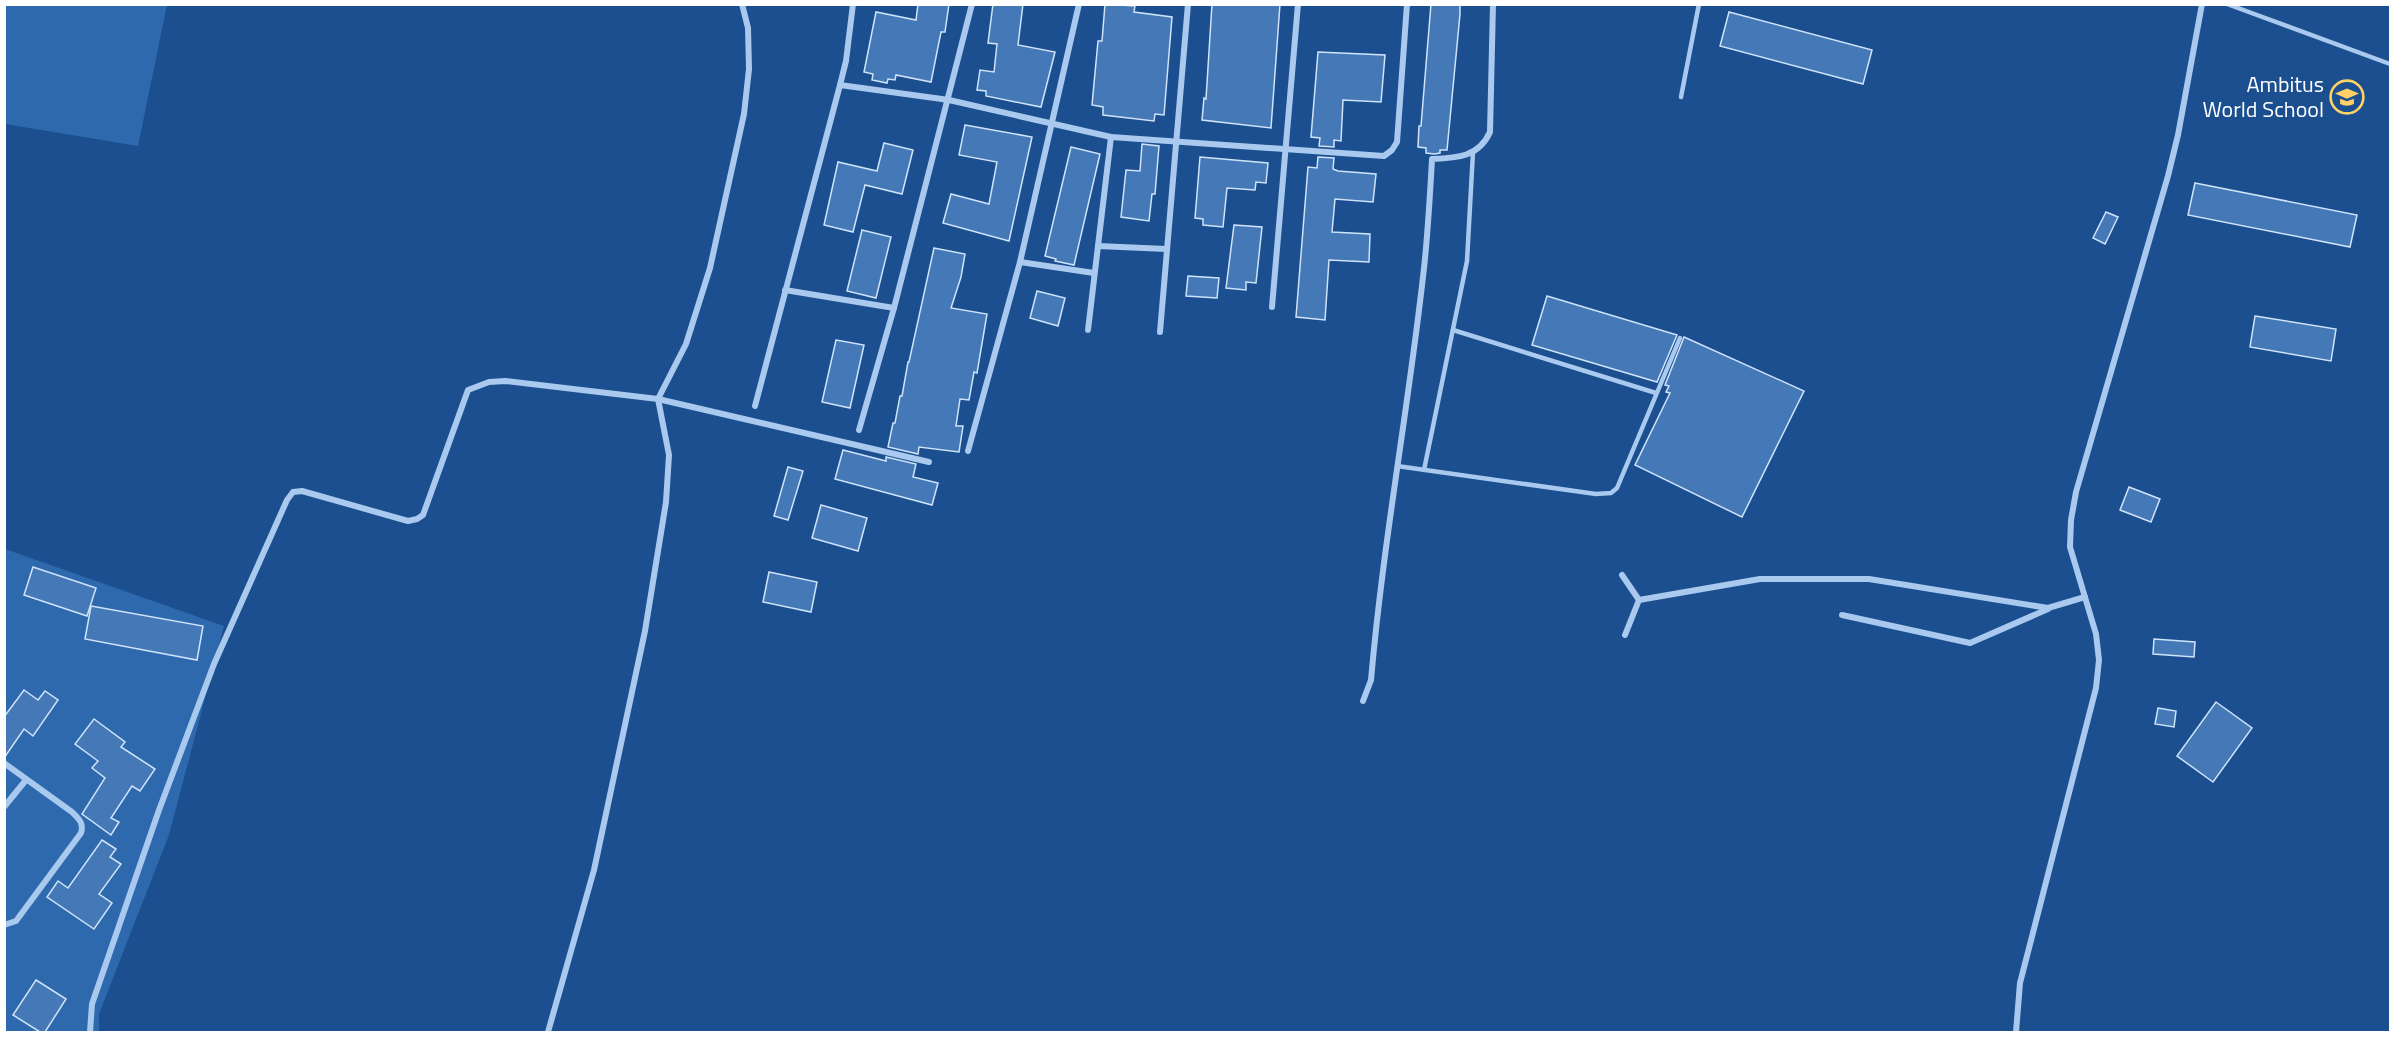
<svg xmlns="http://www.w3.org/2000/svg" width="2395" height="1037" font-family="'Titillium Web',sans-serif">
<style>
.green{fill:#2e69ad}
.building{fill:#4478b7;stroke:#cfe3fa;stroke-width:1.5}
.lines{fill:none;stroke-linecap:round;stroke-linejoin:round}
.lane{stroke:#a9c9ee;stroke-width:4.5}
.street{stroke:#a9c9ee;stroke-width:6}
.labels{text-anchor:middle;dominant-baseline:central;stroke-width:4.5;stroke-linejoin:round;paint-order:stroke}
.poi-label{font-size:22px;fill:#fff;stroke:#1b4f8f;text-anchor:end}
</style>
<rect width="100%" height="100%" fill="#1b4f8f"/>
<g class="green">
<polygon points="4,5 167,5 138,146 5,124"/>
<polygon points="5,549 224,626 169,835 99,1014 99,1032 5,1032"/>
</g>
<g class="building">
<polygon points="918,4 949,4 945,32 941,32 931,82 896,75 895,80 888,79 887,83 872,80 873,74 864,72 876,12 916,20"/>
<polygon points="993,4 1023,4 1018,45 1055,52 1041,107 986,96 986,91 977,90 980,70 994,72 997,44 988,43"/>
<polygon points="1105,4 1135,6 1134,12 1172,17 1164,115 1155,114 1154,121 1103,115 1103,107 1092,105 1098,41 1102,41"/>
<polygon points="1212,4 1280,4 1271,128 1202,120 1204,98 1206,99"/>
<polygon points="1431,4 1460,4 1460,14 1447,150 1440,150 1440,153 1434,154 1426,153 1426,148 1418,147 1419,126 1421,126"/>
<polygon points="1729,12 1872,50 1863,84 1720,46"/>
<polygon points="1318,52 1385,55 1381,102 1343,100 1341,141 1334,140 1334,147 1319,146 1320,138 1311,137"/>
<polygon points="965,125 1032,137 1009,241 943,223 951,194 989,204 997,162 959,155"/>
<polygon points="884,143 913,150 902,194 865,185 853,232 824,225 838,162 877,171"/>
<polygon points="1142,144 1159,146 1155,194 1152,194 1149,221 1121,217 1126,170 1140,171"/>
<polygon points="1071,147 1100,154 1074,265 1055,261 1056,259 1045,256"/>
<polygon points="1200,157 1268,163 1266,183 1256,182 1255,190 1227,188 1223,227 1203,225 1203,219 1195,218"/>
<polygon points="1318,157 1334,158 1333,169 1338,171 1376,174 1373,202 1335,199 1332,232 1370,234 1369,262 1329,260 1325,320 1296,317 1308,167 1317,168"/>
<polygon points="2195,183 2357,215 2350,247 2188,215"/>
<polygon points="2106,212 2118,217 2105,244 2093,238"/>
<polygon points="1234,225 1262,227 1256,283 1246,282 1246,290 1226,288"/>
<polygon points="862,230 891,237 876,298 847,291"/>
<polygon points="934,248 965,254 961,277 951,308 987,314 977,373 974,372 969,400 960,399 956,426 963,426 959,452 919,447 918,454 888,447 893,423 895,423 900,396 902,396 908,362 909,362"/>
<polygon points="1188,276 1219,278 1217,298 1186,296"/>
<polygon points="1037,291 1065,298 1058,326 1030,318"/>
<polygon points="1547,296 1677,335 1657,382 1532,345"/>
<polygon points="2255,316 2336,329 2331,361 2250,347"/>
<polygon points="1684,337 1804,391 1742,517 1635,465 1670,393 1666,392 1669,386 1665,385"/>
<polygon points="836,340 864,345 850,408 822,402"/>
<polygon points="843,450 886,461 886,457 916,464 913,477 938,483 932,505 835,479"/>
<polygon points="788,467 803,471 788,520 774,516"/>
<polygon points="2129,487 2160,499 2151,522 2120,510"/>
<polygon points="821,505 867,518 858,551 812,538"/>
<polygon points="33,567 96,588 87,616 24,595"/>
<polygon points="769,572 817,582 811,612 763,602"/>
<polygon points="91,606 203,626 197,660 85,639"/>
<polygon points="2154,639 2195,642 2194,657 2153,654"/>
<polygon points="24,690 38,700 45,691 58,700 33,736 24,729 4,758 4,717"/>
<polygon points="2216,702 2252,728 2213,782 2177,756"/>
<polygon points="2158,708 2176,711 2174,727 2155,724"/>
<polygon points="94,719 125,742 121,747 155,769 140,791 132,786 111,818 119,822 111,835 82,814 105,778 92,768 98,761 75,744"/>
<polygon points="102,840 116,849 110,857 121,864 99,894 112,903 94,929 47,897 58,881 68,888"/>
<polygon points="36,980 66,999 45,1032 40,1032 13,1015"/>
</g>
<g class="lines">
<g class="lane">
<polyline points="2227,4 2390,64"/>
<polyline points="1681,97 1699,4"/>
<polyline points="1453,330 1656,393"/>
<polyline points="1397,466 1596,494 1611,493 1617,488 1680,338"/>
<polyline points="1424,470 1467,261 1473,152"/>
</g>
<g class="street">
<polyline points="840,85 846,61 853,4"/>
<polyline points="1098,246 1166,249"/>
<polyline points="1020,262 1094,273"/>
<polyline points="785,290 894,308"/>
<polyline points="1272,307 1298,4"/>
<polyline points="1088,330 1111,137"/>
<polyline points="1160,332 1188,4"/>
<polyline points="755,406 840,85 949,100 1111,137 1384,156 1392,150 1397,142 1407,4"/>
<polyline points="859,430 894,308 972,4"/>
<polyline points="968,451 1020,262 1079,4"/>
<polyline points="1622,575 1639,600"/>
<polyline points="1842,615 1970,643 2048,609"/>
<polyline points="1625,635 1639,600 1760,579 1869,579 2048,608 2085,597"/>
<path d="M1363 701 1371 680C1383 542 1409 405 1424 268 1428 232 1430 195 1432 159 1457 158 1479 157 1490 132L1493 4"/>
<path d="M4 763 72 812C79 819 84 823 81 833L16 921 4 925"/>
<polyline points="4,807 26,780"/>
<polyline points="90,1032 92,1004 159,810 214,664 287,500 293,492 302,491 408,521 417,519 423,515 468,390 489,382 505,381 658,399 929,462"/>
<polyline points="548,1032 594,870 645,631 666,502 669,455 658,399 686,344 710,268 744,114 749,69 748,28 742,4"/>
<polyline points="2016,1032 2020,983 2096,688 2099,660 2096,634 2070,547 2071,520 2076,492 2168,176 2178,135 2202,4"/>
</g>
</g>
<defs>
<g id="school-ring" transform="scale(1.725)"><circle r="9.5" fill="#1b4f8f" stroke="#ffd166" stroke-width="1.5"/><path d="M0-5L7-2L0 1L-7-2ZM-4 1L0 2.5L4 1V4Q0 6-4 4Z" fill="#ffd166"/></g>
</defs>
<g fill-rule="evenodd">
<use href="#school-ring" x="2347" y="97"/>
</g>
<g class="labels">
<g class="poi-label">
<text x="2324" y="84">Ambitus<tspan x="2324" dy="25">World School</tspan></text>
</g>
</g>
<rect width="2395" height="1037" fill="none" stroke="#ffffff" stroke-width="12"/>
</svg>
